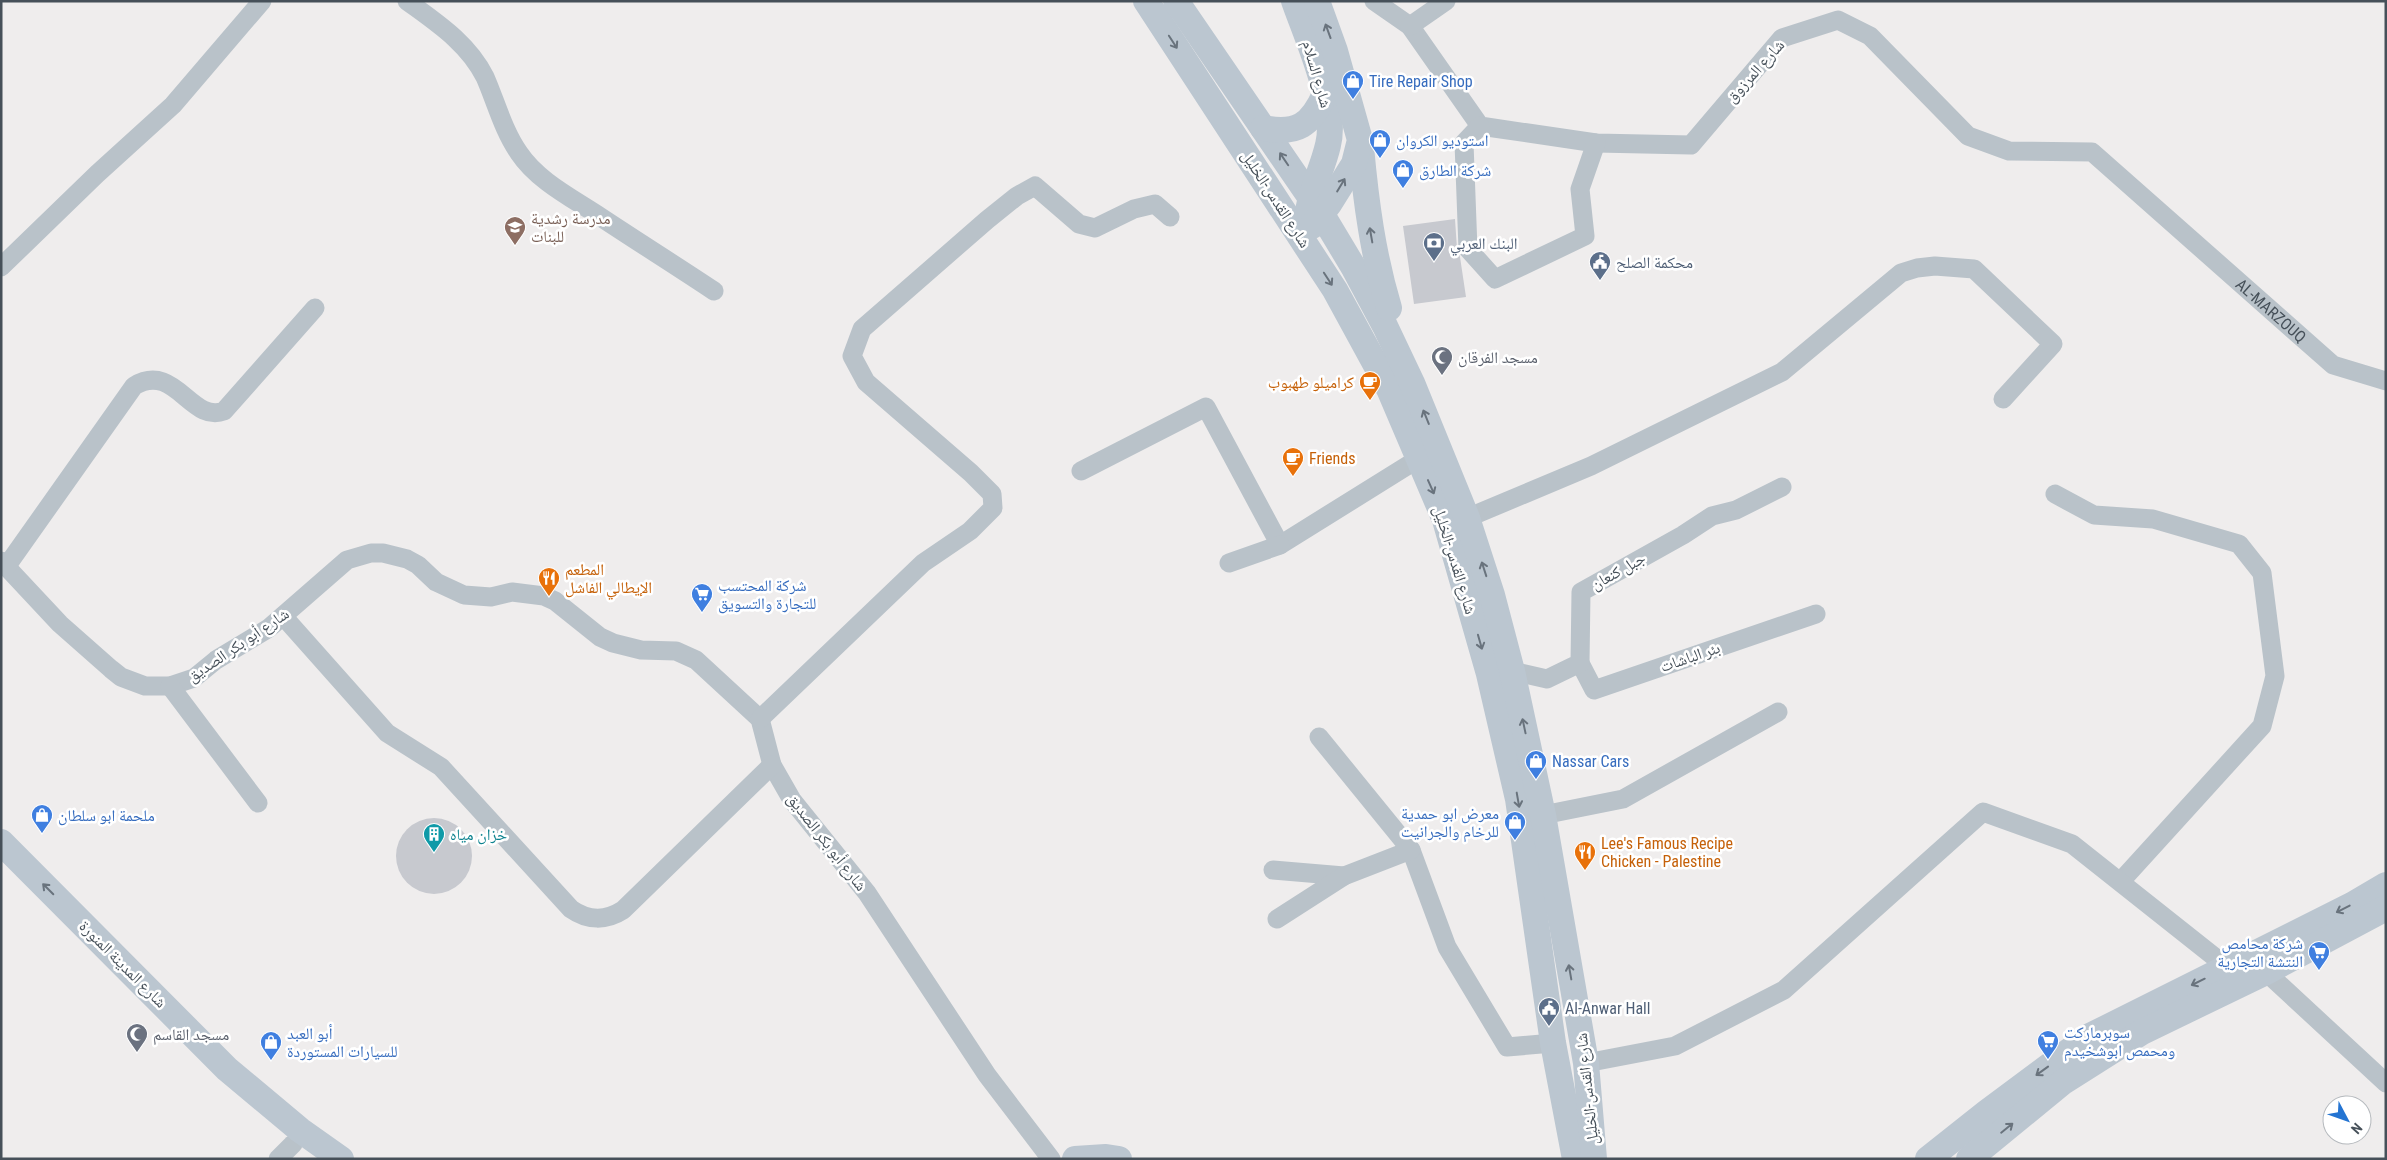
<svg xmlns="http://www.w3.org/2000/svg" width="2387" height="1160" font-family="'Roboto Condensed','Noto Naskh Arabic',sans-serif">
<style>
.building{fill:#c7c9cf}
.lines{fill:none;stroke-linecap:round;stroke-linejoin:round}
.street{stroke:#b9c2c9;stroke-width:19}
.secondary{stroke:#bbc6d0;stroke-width:26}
.oneway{stroke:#69737d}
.labels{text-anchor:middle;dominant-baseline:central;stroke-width:5;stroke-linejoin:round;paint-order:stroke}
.street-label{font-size:16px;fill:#465059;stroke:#fff}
.shop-label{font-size:16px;fill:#366cbe;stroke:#fff;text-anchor:start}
.education-label{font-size:16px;fill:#785e54;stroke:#fff;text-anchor:start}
.service-label{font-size:16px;fill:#4e5e75;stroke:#fff;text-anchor:start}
.worship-label{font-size:16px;fill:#5b616d;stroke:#fff;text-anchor:start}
.food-label{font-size:16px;fill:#c56008;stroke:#fff;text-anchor:start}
.culture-label{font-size:16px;fill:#0d838f;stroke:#fff;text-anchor:start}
</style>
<rect width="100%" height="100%" fill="#efeded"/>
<g class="building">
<polygon points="1455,219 1457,249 1460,257 1466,297 1414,304 1403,226"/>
<circle cx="434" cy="856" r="38"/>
</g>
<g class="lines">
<g class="street">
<path d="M407 1C437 23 468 43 485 77 496 102 503 130 519 153 537 180 570 197 596 214 635 240 675 265 714 291"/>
<path id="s1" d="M1374 1 1410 26 1480 126 1596 143 1691 145 1782 38 1838 20 1870 36 1968 136 2009 151 2092 152 2333 365 2386 381"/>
<polyline points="1410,26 1446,1"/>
<polyline points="1480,126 1464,143 1468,249 1495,279 1585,236 1580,189 1596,143"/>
<polyline points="1,267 97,174 173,105 262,1"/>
<polyline points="1081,471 1206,407 1280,545 1418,459"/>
<polyline points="2055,494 2094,515 2153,519 2239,544 2262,573 2275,676 2262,726 2121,881"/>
<polyline points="1467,518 1591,466 1782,372 1895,278 1901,273 1917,268 1935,266 1974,269 2053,344 2003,399"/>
<polyline points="1,561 60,624 111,669 121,677 145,686 170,686 194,678 216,660 269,628 347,560 371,553 383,553 407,559 418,565 436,582 464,595 491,597 512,592 544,596 555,601 600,637 613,643 641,650 676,651 696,660 760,719 772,765 792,800 867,893 987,1075 1051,1159"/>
<polyline points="1229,563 1280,545"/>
<path d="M6 567 134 386C175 361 191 424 224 411L315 308"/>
<path d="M283 616 387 733 441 767 571 909C588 921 606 921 623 910L772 765"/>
<polyline points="1580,663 1594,690 1816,614"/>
<polyline points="1512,671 1547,679 1580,663 1581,592 1683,535 1712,516 1736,510 1782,487"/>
<polyline points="170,686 258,803"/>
<polyline points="760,719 923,563 970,531 993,508 992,494 971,473 866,382 852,356 862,329 987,220 1017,196 1035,186 1079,224 1095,228 1134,209 1155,204 1170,217"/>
<polyline points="1543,815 1623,799 1778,712"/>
<polyline points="1411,850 1447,947 1507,1047 1553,1043"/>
<polyline points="1273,870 1344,876"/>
<polyline points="1277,919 1344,876 1411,850 1319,737"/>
<polyline points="2266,972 2386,1083"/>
<polyline points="1586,1063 1675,1046 1784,990 1983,812 2072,844 2236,974"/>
<polyline points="278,1159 293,1144"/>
</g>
<g class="secondary">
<polyline points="1146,1 1335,290 1389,389 1445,520 1489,674 1518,799 1553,1043 1575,1159"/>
<polyline points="1176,1 1321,213 1354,268 1385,326 1412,383 1467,518 1492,595 1512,671 1543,815 1586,1063 1594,1159"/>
<path d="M1294 1C1307 38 1338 106 1328 145 1323 167 1312 188 1308 211"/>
<path d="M1263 128C1297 135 1311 125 1325 94"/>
<path d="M1361 147C1366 202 1373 255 1389 308"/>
<polyline points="1312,226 1329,204 1354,164 1360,140 1335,51 1317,1"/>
<polyline points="1,842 227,1069 300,1130 341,1159"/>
<polyline points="1075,1159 1106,1157 1119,1159"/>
<polyline points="1928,1159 1986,1113 2088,1037 2352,905 2386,885"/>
<polyline points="1969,1159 2063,1082 2142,1032 2266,972 2386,908"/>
</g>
</g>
<defs><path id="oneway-shaft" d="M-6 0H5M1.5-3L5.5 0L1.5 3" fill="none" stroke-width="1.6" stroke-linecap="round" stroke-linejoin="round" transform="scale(1.25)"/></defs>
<g class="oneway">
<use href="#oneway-shaft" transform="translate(1328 31) rotate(-110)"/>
<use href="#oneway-shaft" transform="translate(1173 42) rotate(57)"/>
<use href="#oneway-shaft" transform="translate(1284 159) rotate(-124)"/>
<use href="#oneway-shaft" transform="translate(1341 185) rotate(-59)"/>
<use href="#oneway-shaft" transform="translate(1371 235) rotate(-100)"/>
<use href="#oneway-shaft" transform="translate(1328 279) rotate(57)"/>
<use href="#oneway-shaft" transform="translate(1426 417) rotate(-112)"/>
<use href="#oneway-shaft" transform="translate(1431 487) rotate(66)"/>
<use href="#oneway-shaft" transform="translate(1484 569) rotate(-108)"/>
<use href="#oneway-shaft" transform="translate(1480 642) rotate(74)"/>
<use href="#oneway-shaft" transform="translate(1524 726) rotate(-102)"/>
<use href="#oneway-shaft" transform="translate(1518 800) rotate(80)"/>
<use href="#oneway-shaft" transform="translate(48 889) rotate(-135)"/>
<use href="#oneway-shaft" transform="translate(2343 909) rotate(153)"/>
<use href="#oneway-shaft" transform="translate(1570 972) rotate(-100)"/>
<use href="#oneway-shaft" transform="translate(2198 982) rotate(154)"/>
<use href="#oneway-shaft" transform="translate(2042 1071) rotate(144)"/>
<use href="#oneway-shaft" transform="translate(2007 1128) rotate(-39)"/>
</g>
<defs>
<g id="shop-pin" transform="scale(1.125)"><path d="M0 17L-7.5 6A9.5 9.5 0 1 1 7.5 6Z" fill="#3f7fe0" stroke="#fff"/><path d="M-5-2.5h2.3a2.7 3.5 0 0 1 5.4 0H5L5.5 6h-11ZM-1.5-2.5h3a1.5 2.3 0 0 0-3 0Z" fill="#fff"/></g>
<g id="school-pin" transform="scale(1.125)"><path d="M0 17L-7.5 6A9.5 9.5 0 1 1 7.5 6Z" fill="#8d6e63" stroke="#fff"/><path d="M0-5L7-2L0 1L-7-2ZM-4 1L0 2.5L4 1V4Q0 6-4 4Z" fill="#fff"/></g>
<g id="bank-pin" transform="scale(1.125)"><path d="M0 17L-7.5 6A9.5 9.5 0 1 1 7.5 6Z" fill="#5c6f8a" stroke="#fff"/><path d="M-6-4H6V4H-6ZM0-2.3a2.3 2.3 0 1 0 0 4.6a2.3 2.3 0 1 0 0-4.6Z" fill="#fff"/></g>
<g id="civic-pin" transform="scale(1.125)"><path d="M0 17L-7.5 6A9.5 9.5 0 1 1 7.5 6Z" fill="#5c6f8a" stroke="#fff"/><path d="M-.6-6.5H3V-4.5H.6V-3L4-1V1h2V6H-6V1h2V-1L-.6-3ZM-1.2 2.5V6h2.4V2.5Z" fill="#fff"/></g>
<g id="mosque-pin" transform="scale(1.125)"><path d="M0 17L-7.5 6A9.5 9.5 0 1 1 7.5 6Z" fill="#6b7280" stroke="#fff"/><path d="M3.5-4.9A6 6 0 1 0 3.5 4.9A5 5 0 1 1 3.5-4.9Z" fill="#fff"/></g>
<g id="cafe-pin" transform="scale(1.125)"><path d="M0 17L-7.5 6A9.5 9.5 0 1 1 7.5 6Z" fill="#e8710a" stroke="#fff"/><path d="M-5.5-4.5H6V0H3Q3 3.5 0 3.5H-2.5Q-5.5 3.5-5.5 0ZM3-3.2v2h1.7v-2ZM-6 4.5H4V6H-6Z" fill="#fff"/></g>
<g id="restaurant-pin" transform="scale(1.125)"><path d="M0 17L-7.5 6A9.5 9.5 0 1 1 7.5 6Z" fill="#e8710a" stroke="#fff"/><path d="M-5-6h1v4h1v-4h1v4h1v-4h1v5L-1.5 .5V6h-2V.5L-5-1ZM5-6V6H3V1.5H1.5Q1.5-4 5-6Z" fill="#fff"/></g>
<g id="supermarket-pin" transform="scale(1.125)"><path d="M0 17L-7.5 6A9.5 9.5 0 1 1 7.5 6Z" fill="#3f7fe0" stroke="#fff"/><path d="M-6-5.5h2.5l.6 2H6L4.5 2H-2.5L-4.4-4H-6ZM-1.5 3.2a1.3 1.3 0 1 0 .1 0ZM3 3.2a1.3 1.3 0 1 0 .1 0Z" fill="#fff"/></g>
<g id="building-pin" transform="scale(1.125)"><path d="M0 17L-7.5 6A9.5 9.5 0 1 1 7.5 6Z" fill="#0f9aa8" stroke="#fff"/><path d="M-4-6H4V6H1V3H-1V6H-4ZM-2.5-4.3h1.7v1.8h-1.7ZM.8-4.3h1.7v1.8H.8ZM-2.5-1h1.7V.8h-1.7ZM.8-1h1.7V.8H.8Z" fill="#fff"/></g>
</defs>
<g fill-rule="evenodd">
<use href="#shop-pin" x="1353" y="81"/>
<use href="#shop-pin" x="1380" y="140"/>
<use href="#shop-pin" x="1403" y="170"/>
<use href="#school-pin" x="515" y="227"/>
<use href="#bank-pin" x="1434" y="243"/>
<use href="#civic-pin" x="1600" y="262"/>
<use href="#mosque-pin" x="1442" y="357"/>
<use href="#cafe-pin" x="1370" y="382"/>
<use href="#cafe-pin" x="1293" y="458"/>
<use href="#restaurant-pin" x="549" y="578"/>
<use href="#supermarket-pin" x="702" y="594"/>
<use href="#shop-pin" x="1536" y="761"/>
<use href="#shop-pin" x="42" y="815"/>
<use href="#shop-pin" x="1515" y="822"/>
<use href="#building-pin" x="434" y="834"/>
<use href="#restaurant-pin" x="1585" y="852"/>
<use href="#supermarket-pin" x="2319" y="952"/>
<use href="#civic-pin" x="1549" y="1008"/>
<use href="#mosque-pin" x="137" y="1034"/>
<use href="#supermarket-pin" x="2048" y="1041"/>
<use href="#shop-pin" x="271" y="1042"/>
</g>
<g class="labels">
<g class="street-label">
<text transform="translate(1755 71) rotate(-48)">شارع المرزوق</text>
<text transform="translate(1317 74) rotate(74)">شارع السلام</text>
<text transform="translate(1276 199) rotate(57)">شارع القدس-الخليل</text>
<text stroke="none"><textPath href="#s1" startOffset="1119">AL-MARZOUQ</textPath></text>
<text transform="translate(1455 560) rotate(73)">شارع القدس-الخليل</text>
<text transform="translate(1618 571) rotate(-29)">جبل كنعان</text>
<text transform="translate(238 645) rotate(-34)">شارع أبو بكر الصديق</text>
<text transform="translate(1690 657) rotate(-19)">بئر الباشات</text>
<text transform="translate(827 842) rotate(52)">شارع أبو بكر الصديق</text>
<text transform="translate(123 964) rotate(45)">شارع المدينة المنورة</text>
<text transform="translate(1587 1089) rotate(-96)">شارع القدس-الخليل</text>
</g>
<g class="shop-label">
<text x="1369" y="81">Tire Repair Shop</text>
<text x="1396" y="140">استوديو الكروان</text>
<text x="1419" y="170">شركة الطارق</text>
<text x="718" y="585">شركة المحتسب<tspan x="718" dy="18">للتجارة والتسويق</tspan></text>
<text x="1552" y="761">Nassar Cars</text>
<text x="1499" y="813" text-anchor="end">معرض ابو حمدية<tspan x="1499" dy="18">للرخام والجرانيت</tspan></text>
<text x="58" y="815">ملحمة ابو سلطان</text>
<text x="2303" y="943" text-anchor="end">شركة محامص<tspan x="2303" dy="18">النتشة التجارية</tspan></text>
<text x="2064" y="1032">سوبرماركت<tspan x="2064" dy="18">ومحمص ابوشخيدم</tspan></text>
<text x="287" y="1033">أبو العبد<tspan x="287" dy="18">للسيارات المستوردة</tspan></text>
</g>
<g class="education-label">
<text x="531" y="218">مدرسة رشدية<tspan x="531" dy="18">للبنات</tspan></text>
</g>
<g class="service-label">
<text x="1450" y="243">البنك العربي</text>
<text x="1616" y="262">محكمة الصلح</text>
<text x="1565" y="1008">Al-Anwar Hall</text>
</g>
<g class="worship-label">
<text x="1458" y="357">مسجد الفرقان</text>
<text x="153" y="1034">مسجد القاسم</text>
</g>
<g class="food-label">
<text x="1354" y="382" text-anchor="end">كراميلو طهبوب</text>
<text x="1309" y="458">Friends</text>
<text x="565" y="569">المطعم<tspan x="565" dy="18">الإيطالي الفاشل</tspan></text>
<text x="1601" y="843">Lee's Famous Recipe<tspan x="1601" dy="18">Chicken - Palestine</tspan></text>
</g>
<g class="culture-label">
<text x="450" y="834">خزان مياه</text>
</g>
</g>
<rect width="2387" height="1160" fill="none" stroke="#465059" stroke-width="5"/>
<g transform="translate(2347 1120) rotate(131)"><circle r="24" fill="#ffffff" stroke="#b5b9bd"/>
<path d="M0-4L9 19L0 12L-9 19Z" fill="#2474d2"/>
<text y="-8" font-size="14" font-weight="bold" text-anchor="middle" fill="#465059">N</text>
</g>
</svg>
